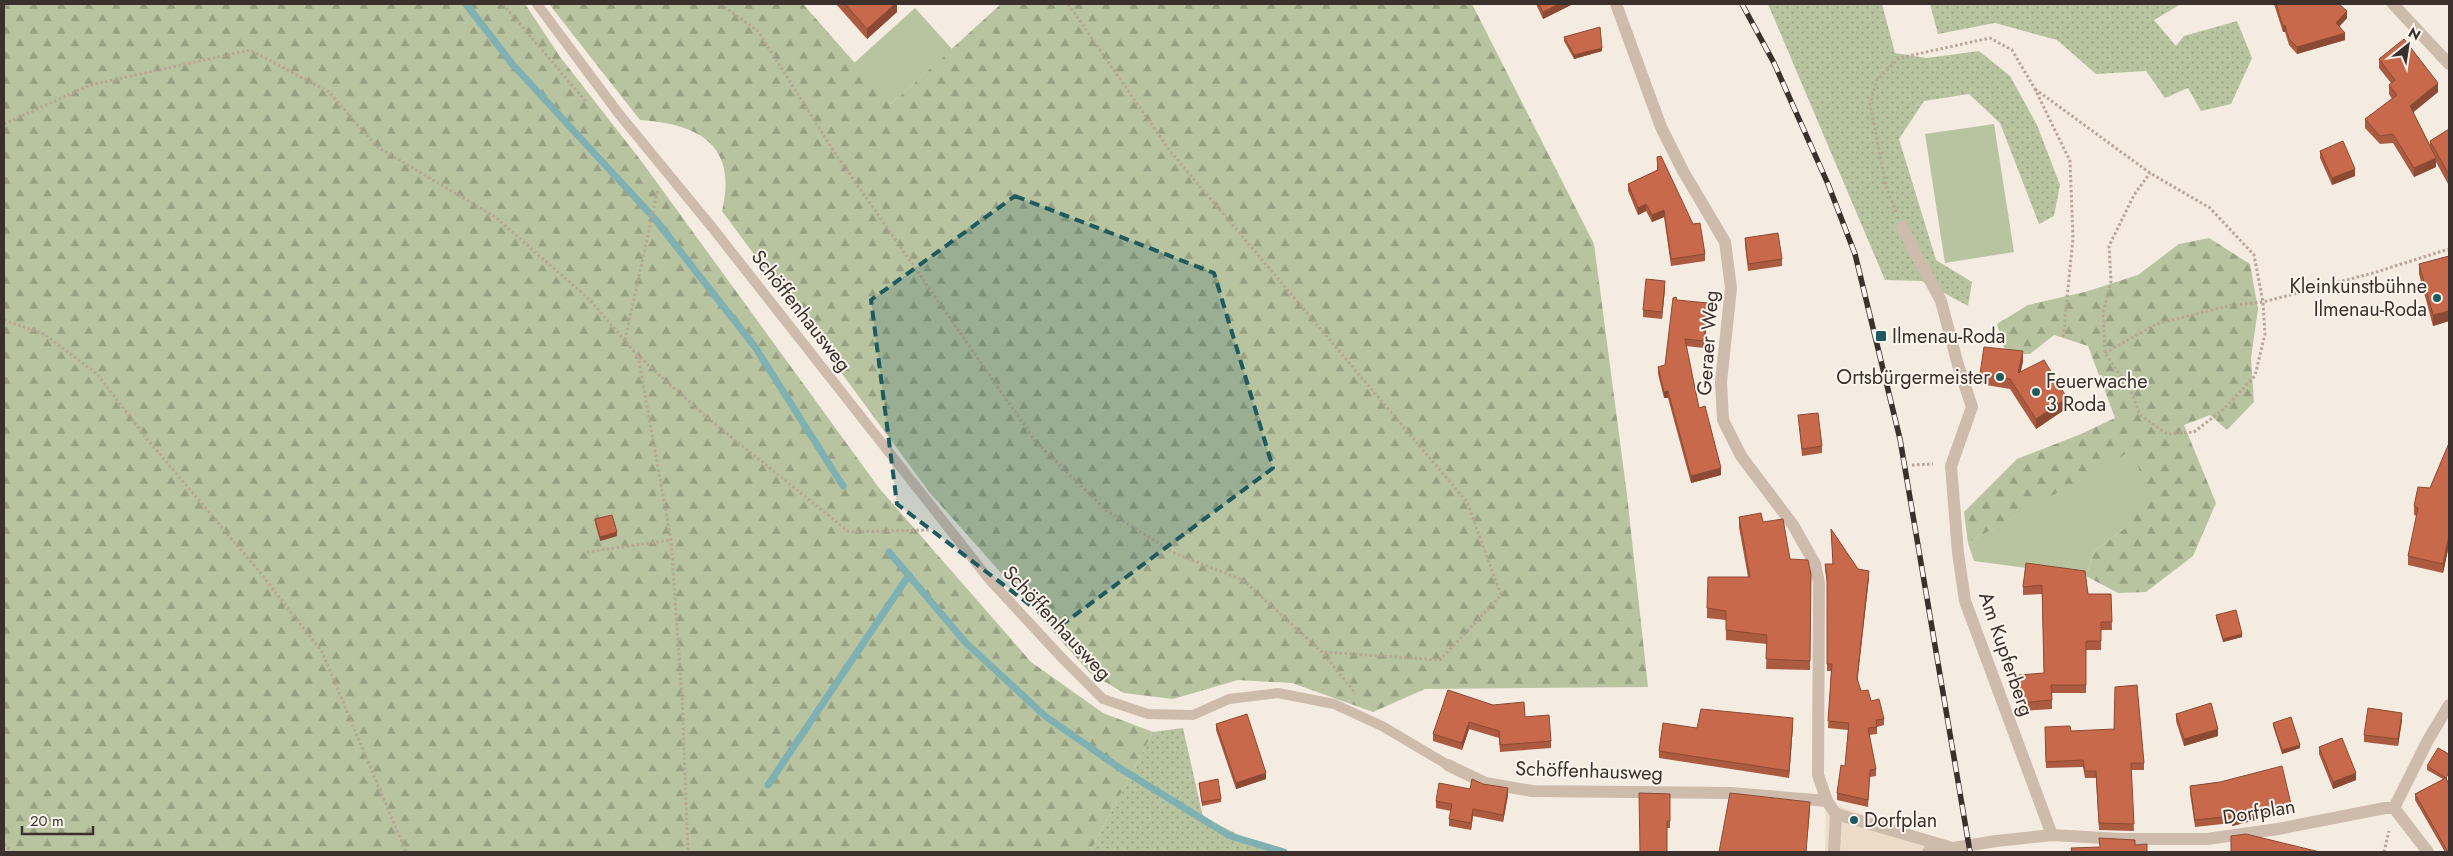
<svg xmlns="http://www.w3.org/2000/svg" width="2453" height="856" font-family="Jost,sans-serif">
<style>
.grass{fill:url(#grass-dots)}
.forest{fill:url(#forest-firs)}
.park{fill:#b8c4a0}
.plaza{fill:#ecdcc8}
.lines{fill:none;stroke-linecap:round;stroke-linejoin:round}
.stream{stroke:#7fb0b2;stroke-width:7}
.path{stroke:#b9a596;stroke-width:3;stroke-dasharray:2.5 2.5;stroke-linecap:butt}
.service{stroke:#cdbbac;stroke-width:10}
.minor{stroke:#cdbbac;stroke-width:12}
.rail-casing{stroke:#3b302b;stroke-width:5.5}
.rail{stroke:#fbf5ee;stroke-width:4;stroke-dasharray:11;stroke-linecap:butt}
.wall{fill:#ac5a40}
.shaded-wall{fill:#8c4a34}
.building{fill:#c8694b;stroke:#8c4a34}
.marked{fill:#1f5a5e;fill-opacity:0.2;stroke:#1f5a5e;stroke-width:4;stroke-dasharray:10 6;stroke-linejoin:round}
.poi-dot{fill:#1f5a5e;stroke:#fbf5ee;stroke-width:2}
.labels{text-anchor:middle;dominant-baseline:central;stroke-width:4;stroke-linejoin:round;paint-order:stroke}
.poi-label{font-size:20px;fill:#3b302b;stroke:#fbf5ee;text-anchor:start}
.street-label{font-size:20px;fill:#3b302b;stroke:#fbf5ee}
</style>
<defs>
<pattern id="grass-dots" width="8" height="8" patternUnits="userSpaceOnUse" patternTransform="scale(1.25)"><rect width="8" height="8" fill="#b8c4a0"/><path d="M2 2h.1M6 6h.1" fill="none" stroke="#97a083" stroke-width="1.8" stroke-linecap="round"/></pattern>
<pattern id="forest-firs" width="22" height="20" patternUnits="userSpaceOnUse" patternTransform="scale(1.25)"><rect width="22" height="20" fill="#b8c4a0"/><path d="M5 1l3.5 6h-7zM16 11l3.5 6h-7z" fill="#97a083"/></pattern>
</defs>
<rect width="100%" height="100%" fill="#f4ebe1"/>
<g class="grass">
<polygon points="1768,4 1882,4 1895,53 1927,58 1979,51 2010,76 2037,125 2060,185 2054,216 2039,224 2000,123 1969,94 1924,101 1899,139 1936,260 1972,282 1968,306 1922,281 1885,280"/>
<polygon points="1930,4 2181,4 2154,20 2176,46 2184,36 2237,21 2252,58 2231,104 2201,111 2188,88 2165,98 2146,71 2096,74 2057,40 1995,23 1938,34"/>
<polygon points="1183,728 1203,817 1273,852 1090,852 1153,732"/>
</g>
<g class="forest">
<polygon points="4,4 525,4 561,58 642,162 879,488 1031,662 1103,713 1153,732 1090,852 4,852"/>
<path d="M549 4H803L891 104 1001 4H1472L1594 244 1627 495 1648 687 1425 689 1373 712 1292 683 1238 680 1173 699 1124 693 1090 673 930 493 722 211C738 145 699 124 640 120Z"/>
<polygon points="2209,238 2250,264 2258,309 2251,358 2254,402 2227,430 2210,415 2184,425 2216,503 2193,556 2146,592 2118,593 2086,576 2094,551 2125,528 2133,451 1968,543 1964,512 2017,459 2081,434 2115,418 2088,346 2054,335 2030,354 2006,354 1997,324 2028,305 2085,292 2138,275 2179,244"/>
</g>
<g class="park">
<polygon points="915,8 952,49 891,104 853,64"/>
<polygon points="1994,124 2014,252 1945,263 1925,134"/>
<polygon points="2133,450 2147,495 2125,528 2094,551 2086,576 1974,561 1968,543"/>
</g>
<polygon class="plaza" points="1826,802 1939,839 1942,852 1825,852"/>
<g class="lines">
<g class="stream">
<polyline points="466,4 513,65 655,219 755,347 843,486"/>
<polyline points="889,552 965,642 1045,716 1121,769 1230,836 1284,852"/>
<polyline points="768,785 909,575"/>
</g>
<g class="path">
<polyline points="503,4 587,103"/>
<polyline points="720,4 758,31 833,150 1036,442 1107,511 1176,554 1243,580 1322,652 1356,694"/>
<polyline points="1068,4 1170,151 1467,502 1501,595 1440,660 1322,652"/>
<polyline points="2035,89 2150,173 2210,208 2254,255 2263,302 2265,334 2255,376 2224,409 2194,432 2167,434 2140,415 2131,391 2105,353 2103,313 2111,281 2109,246 2134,195 2150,173"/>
<polyline points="4,124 90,85 250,50 329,92 376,146 495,217 590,300 638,356 704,415 849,532 930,530"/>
<polyline points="1896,212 1886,186 1870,104 1877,80 1899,58 1990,38 2012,50 2035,89 2070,161 2073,238 2063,339"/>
<polyline points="4,320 44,334 97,374 147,439 258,570 322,652 406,852"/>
<polyline points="625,340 658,189"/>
<polyline points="2105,353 2156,324 2232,305 2263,302 2373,273 2449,249"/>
<polyline points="638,356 671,540 682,698 688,852"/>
<polyline points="1912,465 1933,464"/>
<polyline points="587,552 671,540"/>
<polyline points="4,844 12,852"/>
<polyline points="2384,852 2389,831"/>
</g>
<polyline class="service" points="537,4 619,114 711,226 988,578 1062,658 1103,699 1148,714 1193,715 1229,699 1278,693 1334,704 1382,726 1448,765"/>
<g class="minor">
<polyline points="1616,4 1661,127 1683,171 1725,242 1731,288 1721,382 1723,420 1741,456 1793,525 1815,564 1819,583 1818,775 1827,801 1836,814 1834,852"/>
<polyline points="2393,4 2449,64"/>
<polyline points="1902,227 1941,301 1958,365 1972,407 1951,466 1958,553 1965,601 2052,835"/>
<polyline points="1448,765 1485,783 1532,791 1730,793 1827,801"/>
<polyline points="2394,808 2428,740 2449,705"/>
<polyline points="2394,808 2428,852"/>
<polyline points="1836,814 1949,847"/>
<polyline points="1928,852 1996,841 2052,835 2121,839 2207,839 2278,829 2385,808 2394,808"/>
</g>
<g class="rail-casing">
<polyline id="rail" points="1742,4 1774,63 1828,184 1855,254 1900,439 1970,852"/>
</g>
<use href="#rail" class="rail"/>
</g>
<g class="wall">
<polygon points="836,4 897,4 897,12 867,39"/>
<polygon points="1536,4 1573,4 1543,19"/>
<polygon points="2274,4 2339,4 2347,18 2339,27 2345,40 2297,54 2289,45 2285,32 2283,32"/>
<polygon points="1564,37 1602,51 1574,59 1564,41"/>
<polygon points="2379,59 2438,92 2413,112 2430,145 2430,141 2449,129 2449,183 2448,184 2436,162 2436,167 2414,177 2393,143 2380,144 2365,128 2365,119 2392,99 2389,94 2389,85 2391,83 2379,68"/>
<polygon points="2320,151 2355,176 2332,185 2320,158"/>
<polygon points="1657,157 1705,254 1705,261 1671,266 1664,217 1652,222 1646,211 1638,215 1628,191 1628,184 1657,170"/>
<polygon points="1745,238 1782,259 1782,266 1748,271 1745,245"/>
<polygon points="2449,256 2449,321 2433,326 2419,274 2419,264"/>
<polygon points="1665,288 1662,319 1643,317 1643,310"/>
<polygon points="1677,300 1708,310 1704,348 1686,346 1699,408 1721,475 1691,483 1668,398 1664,398 1658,374 1658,367 1665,365"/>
<polygon points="2023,361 2021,371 2067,408 2036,429 2010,389 1980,384 1980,374"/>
<polygon points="1798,415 1822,446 1822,453 1802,456"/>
<polygon points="2449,443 2449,545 2443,573 2408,565 2408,556 2417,516 2414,515 2414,506 2430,488"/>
<polygon points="1739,517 1763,522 1790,559 1811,574 1810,670 1766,669 1767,644 1726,640 1726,620 1707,618 1707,608 1748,577 1739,527"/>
<polygon points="595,519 617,536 600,541 595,523"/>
<polygon points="1831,529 1858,569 1869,577 1857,680 1861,691 1871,701 1884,719 1884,725 1877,727 1877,734 1869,735 1876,769 1876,776 1870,777 1868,807 1837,800 1837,793 1845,766 1848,730 1828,728 1831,671 1827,671 1827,583 1825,570 1825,564 1833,564"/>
<polygon points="2026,563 2088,594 2111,594 2112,630 2101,630 2101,650 2086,650 2086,693 2052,693 2052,709 2020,711 2019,675 2044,673 2042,594 2023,595 2023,587"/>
<polygon points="2216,615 2242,637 2223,642 2216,618"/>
<polygon points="1448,690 1525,717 1551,741 1551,748 1500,752 1499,738 1469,729 1462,750 1433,741 1433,734"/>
<polygon points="2176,714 2218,736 2184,746 2176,721"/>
<polygon points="2402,720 2398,746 2364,742 2364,735"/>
<polygon points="2273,723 2300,748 2282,754 2273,726"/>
<polygon points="1216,724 1266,779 1236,789 1216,730"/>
<polygon points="1793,725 1789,778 1659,758 1659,751 1697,728"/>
<polygon points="2045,727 2071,731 2144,763 2144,770 2131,770 2134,831 2099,830 2096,778 2085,778 2083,767 2046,768"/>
<polygon points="2319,747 2356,780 2333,789 2319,754"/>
<polygon points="2438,748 2447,780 2449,852 2445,852 2415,800 2415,794 2443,779 2427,770 2427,766"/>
<polygon points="2220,782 2291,811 2232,826 2232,823 2195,827 2190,793 2190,786"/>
<polygon points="1199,783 1221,799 1221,802 1202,806"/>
<polygon points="1470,789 1508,795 1503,822 1473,816 1471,830 1449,826 1449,819 1451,811 1436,808 1436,801"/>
<polygon points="1639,793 1670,794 1670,828 1667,828"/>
</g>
<g class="shaded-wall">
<polygon points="895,4 897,4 897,12 867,39 867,29"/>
<polygon points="1559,4 1573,4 1543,19 1543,12"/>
<polygon points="2347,11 2347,18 2336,30 2336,23"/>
<polygon points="2285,25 2285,32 2283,32 2283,26"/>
<polygon points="2345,33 2345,40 2297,54 2297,47"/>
<polygon points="1602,48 1602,51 1574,59 1574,55"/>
<polygon points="2438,83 2438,92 2410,115 2410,106"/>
<polygon points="2436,158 2436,167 2414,177 2414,168"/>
<polygon points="2355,169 2355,176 2332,185 2332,178"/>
<polygon points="2448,173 2449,173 2449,183 2448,184"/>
<polygon points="1646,204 1646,211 1638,215 1638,208"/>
<polygon points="1664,210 1664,217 1652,222 1652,215"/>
<polygon points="1665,281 1665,288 1662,319 1662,312"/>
<polygon points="1708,303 1708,310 1704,348 1704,341"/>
<polygon points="2449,311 2449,321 2433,326 2433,315"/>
<polygon points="2023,351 2023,361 2018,383 2018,373"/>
<polygon points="1668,391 1668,398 1664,398 1664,392"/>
<polygon points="2067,398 2067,408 2036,429 2036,419"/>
<polygon points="1721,468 1721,475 1691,483 1691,476"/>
<polygon points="617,532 617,536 600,541 600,537"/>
<polygon points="2449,536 2449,545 2443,573 2443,564"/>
<polygon points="1869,571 1869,577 1857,685 1857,678"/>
<polygon points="2242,634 2242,637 2223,642 2223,639"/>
<polygon points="2402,713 2402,720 2398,746 2398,739"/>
<polygon points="1793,718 1793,725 1789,778 1789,771"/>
<polygon points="1469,722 1469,729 1462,750 1462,743"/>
<polygon points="2218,729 2218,736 2184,746 2184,739"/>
<polygon points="2300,745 2300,748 2282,754 2282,750"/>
<polygon points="1266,773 1266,779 1236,789 1236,783"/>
<polygon points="2356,773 2356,780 2333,789 2333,782"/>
<polygon points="1508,788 1508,795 1503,822 1503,815"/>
<polygon points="1810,802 1810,810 1806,852"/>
<polygon points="2291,804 2291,811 2232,826 2232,819"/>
<polygon points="1473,809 1473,816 1471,830 1471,823"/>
</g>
<g class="building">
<polygon points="845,4 895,4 867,29"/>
<polygon points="1539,4 1559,4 1543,12"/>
<polygon points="2276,4 2339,4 2347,11 2336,23 2345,33 2297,47 2289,39 2285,25 2283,26"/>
<polygon points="1600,27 1602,48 1574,55 1564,37"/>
<polygon points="2404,39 2438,83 2410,106 2436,158 2414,168 2393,134 2380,136 2365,119 2397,95 2389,85 2395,80 2379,59"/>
<polygon points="2449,129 2449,173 2448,173 2430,141"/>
<polygon points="2343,141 2355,169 2332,178 2320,151"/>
<polygon points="1661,156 1693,224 1700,223 1705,254 1671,259 1664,210 1652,215 1646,204 1638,208 1628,184 1658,170 1657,157"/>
<polygon points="1778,233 1782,259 1748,264 1745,238"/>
<polygon points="2449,256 2449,311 2433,315 2419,264"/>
<polygon points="1646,279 1665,281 1662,312 1643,310"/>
<polygon points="1676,297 1677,300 1708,303 1704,341 1685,339 1699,408 1705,406 1721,468 1691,476 1668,391 1664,392 1658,367 1665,365 1673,298"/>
<polygon points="1984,347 2023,351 2018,373 2044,360 2067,398 2036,419 2010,379 1980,374"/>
<polygon points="1818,413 1822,446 1802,449 1798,415"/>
<polygon points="2449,443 2449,536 2443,564 2408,556 2418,508 2414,506 2418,487 2430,488"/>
<polygon points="1761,513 1763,522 1783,519 1790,559 1808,560 1811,574 1810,661 1766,659 1767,635 1726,630 1726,611 1707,608 1708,577 1750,577 1739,517"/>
<polygon points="612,515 617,532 600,537 595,519"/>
<polygon points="1831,529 1858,569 1869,571 1857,678 1861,691 1868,690 1871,701 1879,699 1884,719 1876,720 1877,727 1868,728 1876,769 1870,770 1868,800 1837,793 1841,765 1845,766 1849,723 1828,721 1832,664 1827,664 1827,576 1825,564 1833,564"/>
<polygon points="2026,563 2085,571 2088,594 2111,594 2112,622 2101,622 2101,641 2086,641 2086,685 2051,685 2052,700 2020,703 2019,675 2044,673 2042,585 2023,587"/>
<polygon points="2236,610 2242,634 2223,639 2216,615"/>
<polygon points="2137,685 2144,763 2131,763 2134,824 2099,823 2096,771 2085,771 2083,760 2046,762 2045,727 2070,726 2071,731 2114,729 2115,687"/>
<polygon points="1448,690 1493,705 1524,702 1525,717 1549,715 1551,741 1500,745 1499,731 1469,722 1462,743 1433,734"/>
<polygon points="2211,703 2218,729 2184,739 2176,714"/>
<polygon points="2368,708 2402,713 2398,739 2364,735"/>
<polygon points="1701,709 1793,718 1789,771 1659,751 1663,723 1697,728"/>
<polygon points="1247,714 1266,773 1236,783 1216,724"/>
<polygon points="2291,717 2300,745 2282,750 2273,723"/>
<polygon points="2342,738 2356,773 2333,782 2319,747"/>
<polygon points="2438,748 2449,754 2449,772 2446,778 2427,766"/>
<polygon points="2282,766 2291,804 2232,819 2232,816 2195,820 2190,786 2220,782"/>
<polygon points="2446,778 2449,785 2449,852 2448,852 2415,794"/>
<polygon points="1218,779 1221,799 1202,802 1199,783"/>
<polygon points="1472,779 1483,784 1508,788 1503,815 1473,809 1471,823 1449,819 1452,804 1436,801 1439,783 1470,789"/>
<polygon points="1639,793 1670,794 1670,821 1667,821 1667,852 1640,852"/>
<polygon points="1730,793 1810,802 1806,852 1719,852"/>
<polygon points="2246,834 2320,852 2231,852 2231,836"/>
<polygon points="2099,838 2135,840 2135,845 2147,844 2147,852 2072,852 2071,848 2100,847"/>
</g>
<path class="marked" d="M1015 196 1214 273 1273 468 1059 627 897 504 871 300Z"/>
<g class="poi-dot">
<circle cx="2437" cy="298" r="5"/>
<rect x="1875" y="330" width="12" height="12" rx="2.5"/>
<circle cx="2000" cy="377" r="5"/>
<circle cx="2036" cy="392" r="5"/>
<circle cx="1854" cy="820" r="5"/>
</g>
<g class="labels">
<g class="poi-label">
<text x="2427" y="286" text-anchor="end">Kleinkunstbühne<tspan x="2427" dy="23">Ilmenau-Roda</tspan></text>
<text x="1892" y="336">Ilmenau-Roda</text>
<text x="1990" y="377" text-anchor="end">Ortsbürgermeister</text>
<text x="2046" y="381">Feuerwache<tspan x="2046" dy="23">3 Roda</tspan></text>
<text x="1864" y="820">Dorfplan</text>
</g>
<g class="street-label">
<text transform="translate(801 311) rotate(52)">Schöffenhausweg</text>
<text transform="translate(1708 343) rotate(-86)">Geraer Weg</text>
<text transform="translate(1057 623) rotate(47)">Schöffenhausweg</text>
<text transform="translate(2006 654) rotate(71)">Am Kupferberg</text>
<text transform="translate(1589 771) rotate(2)">Schöffenhausweg</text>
<text transform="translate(2259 812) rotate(-9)">Dorfplan</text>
</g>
</g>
<rect width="2453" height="856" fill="none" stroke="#3b302b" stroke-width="10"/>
<g transform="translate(2408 45) rotate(30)" stroke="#fbf5ee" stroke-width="4" paint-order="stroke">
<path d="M0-4L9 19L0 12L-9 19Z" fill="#3b302b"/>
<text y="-8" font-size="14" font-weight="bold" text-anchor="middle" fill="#3b302b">N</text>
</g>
<path d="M22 826v8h71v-8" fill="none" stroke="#3b302b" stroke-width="2.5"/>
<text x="30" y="826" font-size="15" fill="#3b302b" stroke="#fbf5ee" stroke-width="4" paint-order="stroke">20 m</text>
</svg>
